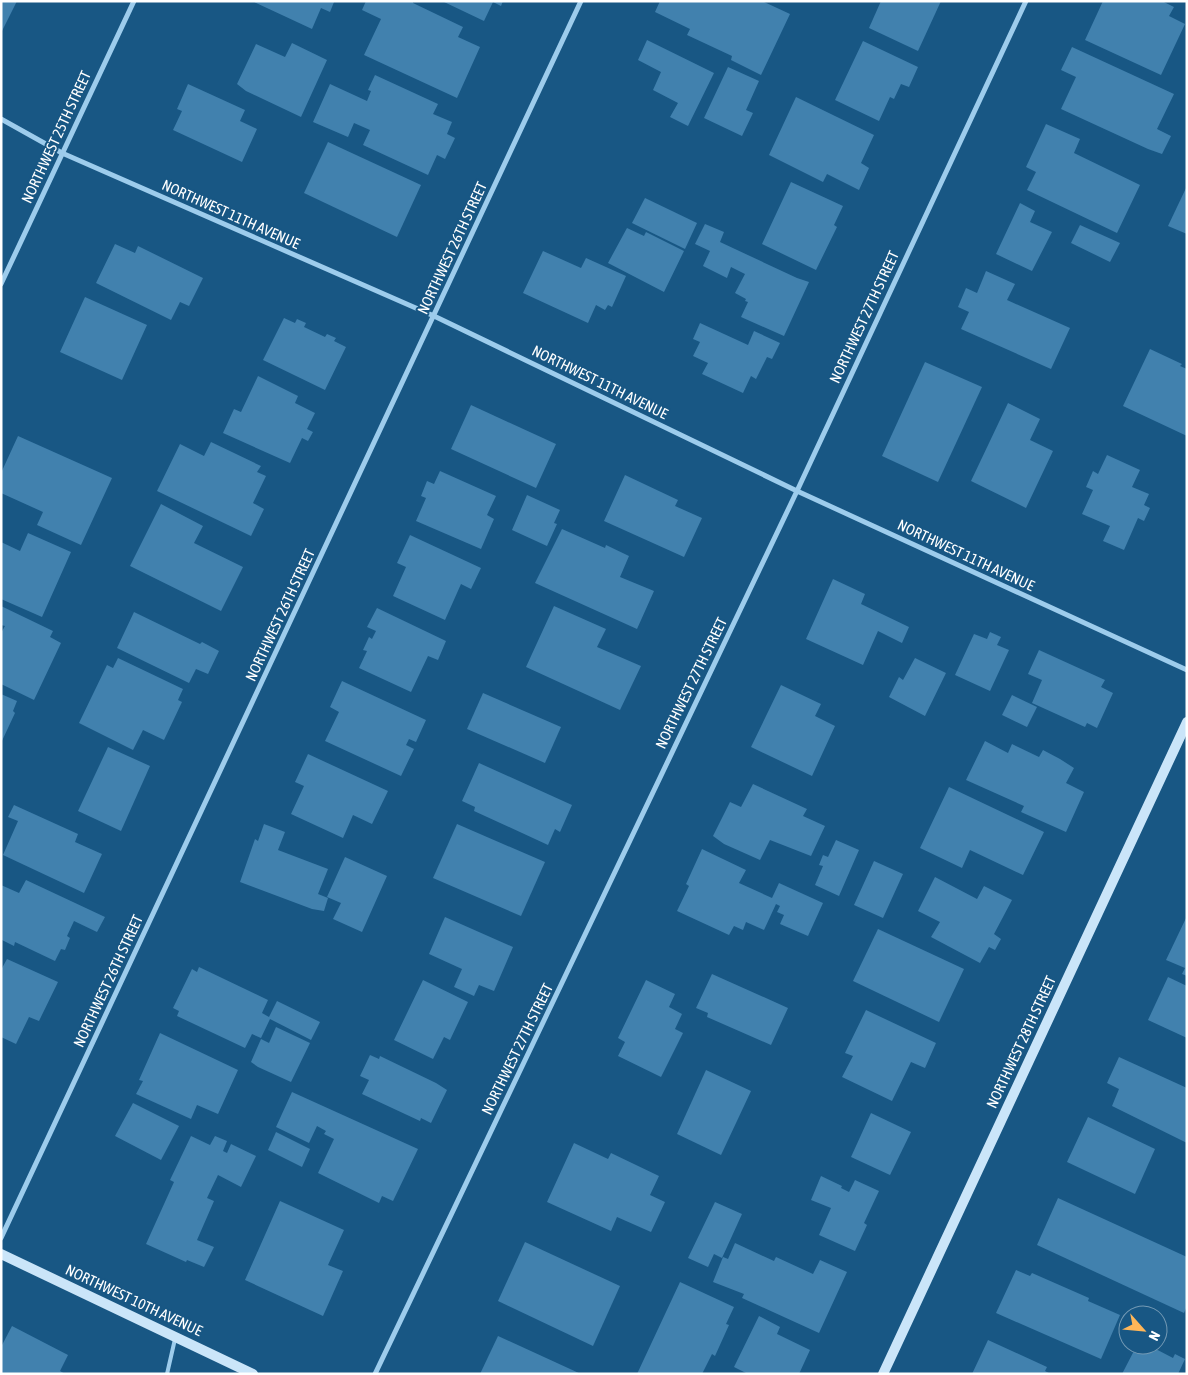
<svg xmlns="http://www.w3.org/2000/svg" width="1188" height="1375" font-family="'Asap Condensed',sans-serif">
<style>
.building{fill:#4181ae}
.lines{fill:none;stroke-linecap:round;stroke-linejoin:round}
.lane{stroke:#9dccec;stroke-width:4}
.street{stroke:#9dccec;stroke-width:5}
.secondary{stroke:#cae5f9;stroke-width:10}
.labels{text-anchor:middle;dominant-baseline:central;stroke-width:4;stroke-linejoin:round;paint-order:stroke}
.street-label{font-size:15px;fill:#fff;stroke:#185784}
</style>
<rect width="100%" height="100%" fill="#185784"/>
<g class="building">
<polygon points="1,1 17,1 1,33"/>
<polygon points="252,1 333,1 334,2 330,12 321,8 312,29"/>
<polygon points="366,1 413,1 413,3 463,27 458,37 480,47 457,98 364,55 381,19 362,10"/>
<polygon points="442,1 503,1 501,6 493,2 484,21"/>
<polygon points="660,1 762,1 790,14 761,75 731,60 732,56 687,35 690,29 655,12"/>
<polygon points="881,1 941,1 918,51 869,28"/>
<polygon points="1103,1 1162,1 1174,7 1169,16 1185,24 1161,75 1085,40"/>
<polygon points="647,40 714,73 688,126 670,117 678,103 653,90 661,72 638,60"/>
<polygon points="863,41 918,67 909,87 901,84 894,99 890,97 879,121 835,100"/>
<polygon points="292,43 327,60 301,117 246,91 237,84 256,44 285,57"/>
<polygon points="1072,47 1174,94 1157,129 1171,136 1162,154 1148,149 1061,109 1076,77 1061,70"/>
<polygon points="728,67 759,81 746,110 753,113 742,136 704,118"/>
<polygon points="375,75 438,104 433,114 452,122 447,134 455,138 445,159 437,155 428,175 363,145 370,130 354,123 348,137 313,122 330,84 367,101 371,91 368,90"/>
<polygon points="188,84 245,110 240,121 257,129 242,162 173,130 182,111 177,109"/>
<polygon points="796,97 874,135 861,163 869,168 859,190 827,174 823,182 769,155"/>
<polygon points="1046,124 1080,139 1074,153 1140,185 1117,233 1027,190 1036,172 1026,167"/>
<polygon points="328,142 421,185 397,237 304,193"/>
<polygon points="791,182 843,206 834,225 837,227 816,270 762,244"/>
<polygon points="1187,186 1187,234 1168,226"/>
<polygon points="645,198 697,223 685,249 632,223"/>
<polygon points="1020,203 1035,211 1030,222 1052,232 1032,271 996,254"/>
<polygon points="705,224 724,232 720,242 797,278 809,282 784,336 741,317 748,302 745,301 746,299 735,293 745,274 731,267 727,278 703,266 710,251 695,244"/>
<polygon points="1080,225 1120,243 1110,262 1071,243"/>
<polygon points="627,228 644,236 646,232 684,251 664,292 608,263"/>
<polygon points="115,244 135,253 138,246 203,278 189,306 180,302 171,320 96,283"/>
<polygon points="543,251 581,268 586,258 626,276 612,307 608,305 605,310 596,305 588,323 523,293"/>
<polygon points="986,271 1015,284 1007,300 1070,328 1051,369 961,329 969,312 958,307 966,288 977,293"/>
<polygon points="85,297 147,325 122,380 60,352"/>
<polygon points="284,318 295,323 297,319 306,323 304,327 325,337 327,334 336,338 334,341 346,347 325,390 263,360"/>
<polygon points="700,323 748,345 754,331 780,343 772,359 767,357 756,379 751,376 743,393 702,374 708,363 693,356 700,342 693,339"/>
<polygon points="1150,349 1182,364 1180,366 1187,369 1187,436 1123,406"/>
<polygon points="925,362 982,387 938,482 882,456"/>
<polygon points="258,376 298,396 295,403 315,413 307,429 313,432 308,441 302,438 290,463 223,433 234,409 241,412"/>
<polygon points="1008,403 1040,419 1030,440 1053,451 1026,508 971,481"/>
<polygon points="471,405 556,444 536,488 451,449"/>
<polygon points="18,436 112,478 81,545 37,525 43,512 1,493 1,473"/>
<polygon points="211,442 261,466 257,472 266,476 253,503 264,509 251,536 157,491 180,444 204,456"/>
<polygon points="1107,455 1140,470 1132,487 1149,494 1144,505 1150,508 1144,521 1138,518 1124,550 1103,541 1110,526 1082,514 1093,490 1086,487 1093,471 1098,474"/>
<polygon points="440,471 496,496 487,515 494,519 481,549 416,521 426,498 421,496 427,481 434,484"/>
<polygon points="625,475 678,500 675,506 702,518 684,557 604,521"/>
<polygon points="527,495 560,510 554,523 557,524 547,546 512,530"/>
<polygon points="161,504 203,526 194,543 243,567 221,611 130,566"/>
<polygon points="562,529 605,548 606,545 629,556 620,577 654,591 637,629 535,583"/>
<polygon points="28,533 71,552 42,617 1,599 1,542 20,551"/>
<polygon points="410,535 481,568 471,589 461,584 445,620 393,596 406,567 397,563"/>
<polygon points="833,579 865,594 861,604 909,627 902,643 878,631 863,665 806,639"/>
<polygon points="1,606 53,631 50,637 61,643 34,700 1,684 1,633 5,626 1,625"/>
<polygon points="554,606 606,629 597,647 641,666 620,710 526,667"/>
<polygon points="377,608 446,641 438,660 428,656 411,692 359,668 367,651 363,650 369,637 372,639 376,631 367,627"/>
<polygon points="134,612 200,644 202,642 219,651 208,674 196,669 189,683 117,648"/>
<polygon points="990,632 1001,637 997,645 1009,650 990,691 955,675 974,634 987,639"/>
<polygon points="1039,650 1105,680 1101,687 1113,693 1097,728 1087,723 1085,727 1032,703 1042,680 1028,674"/>
<polygon points="118,658 183,689 178,700 182,702 164,740 143,730 133,750 79,723 107,665 113,668"/>
<polygon points="915,658 946,673 925,716 889,697 899,677 903,680"/>
<polygon points="342,681 426,720 416,742 409,739 406,745 414,749 401,776 325,741 339,712 330,707"/>
<polygon points="781,685 821,704 815,716 835,726 812,776 751,747"/>
<polygon points="483,693 561,727 545,763 467,729"/>
<polygon points="1,694 17,701 13,711 15,713 1,743"/>
<polygon points="1012,695 1037,707 1027,727 1002,715"/>
<polygon points="985,741 1008,753 1012,744 1039,757 1043,750 1060,759 1074,768 1066,783 1084,792 1066,832 1021,812 1024,806 966,780"/>
<polygon points="108,747 150,766 121,831 78,811"/>
<polygon points="308,754 388,791 372,824 353,815 343,838 291,814 304,786 295,782"/>
<polygon points="479,763 572,805 560,832 555,829 548,845 474,811 475,807 462,801"/>
<polygon points="753,784 807,809 803,816 825,826 811,856 770,840 760,860 724,844 713,836 730,802 741,807"/>
<polygon points="949,787 1044,832 1023,875 970,850 962,868 920,848"/>
<polygon points="14,805 78,834 75,842 102,854 84,893 3,855 18,821 8,817"/>
<polygon points="264,824 285,832 278,850 328,869 318,894 328,898 324,911 312,909 240,882 255,839 258,841"/>
<polygon points="457,824 545,862 521,916 433,878"/>
<polygon points="836,840 859,850 839,896 815,885 823,866 819,865 823,855 828,857"/>
<polygon points="702,849 746,870 739,883 772,898 779,883 823,903 808,936 780,924 784,915 777,912 780,906 776,904 764,930 746,922 743,930 734,926 729,935 677,911 689,886 686,884"/>
<polygon points="345,857 387,876 362,932 333,919 341,903 327,897"/>
<polygon points="874,861 903,874 883,918 854,905"/>
<polygon points="935,877 977,899 984,886 1012,900 994,934 1001,939 995,950 989,947 980,963 931,937 940,922 918,911"/>
<polygon points="26,880 105,917 97,932 74,921 67,936 70,938 65,950 61,949 55,961 15,942 14,946 2,940 1,885 19,893"/>
<polygon points="1187,916 1187,976 1182,974 1185,968 1166,960"/>
<polygon points="445,917 513,947 494,991 479,985 474,996 454,987 462,969 429,954"/>
<polygon points="878,929 964,969 939,1022 853,981"/>
<polygon points="7,959 58,982 39,1021 29,1017 16,1044 1,1037 1,970"/>
<polygon points="199,967 268,1000 262,1013 269,1017 277,1001 320,1022 311,1040 270,1019 261,1038 252,1034 245,1048 177,1016 179,1011 173,1008 192,969 197,972"/>
<polygon points="712,974 788,1008 771,1045 707,1017 708,1013 696,1008"/>
<polygon points="1168,977 1187,986 1187,1038 1148,1020"/>
<polygon points="423,980 468,1002 450,1040 444,1037 433,1059 394,1040"/>
<polygon points="646,980 675,994 669,1007 682,1014 675,1029 683,1033 661,1077 618,1056 625,1042 618,1038"/>
<polygon points="866,1010 936,1043 925,1068 911,1062 892,1101 842,1077 853,1056 845,1053"/>
<polygon points="276,1027 310,1043 291,1082 258,1067 251,1062 261,1039 269,1043"/>
<polygon points="160,1033 238,1070 218,1114 197,1105 191,1119 136,1094 143,1081 139,1080"/>
<polygon points="370,1055 379,1059 380,1056 436,1083 447,1090 431,1123 421,1118 420,1121 362,1094 369,1080 360,1076"/>
<polygon points="1119,1057 1187,1088 1187,1143 1112,1106 1119,1089 1107,1083"/>
<polygon points="706,1070 751,1091 721,1155 677,1134"/>
<polygon points="292,1092 418,1149 393,1201 382,1196 379,1203 318,1173 334,1139 324,1134 326,1131 317,1126 309,1143 276,1127"/>
<polygon points="133,1103 179,1126 161,1160 115,1136"/>
<polygon points="871,1113 911,1132 890,1175 851,1157"/>
<polygon points="1088,1117 1155,1149 1135,1194 1067,1162"/>
<polygon points="276,1132 310,1149 302,1167 268,1150"/>
<polygon points="191,1136 210,1145 215,1136 227,1141 223,1151 227,1153 231,1144 256,1156 241,1187 218,1175 207,1198 214,1201 197,1240 214,1247 204,1267 187,1260 186,1262 146,1244 174,1182 170,1180"/>
<polygon points="574,1143 608,1159 611,1153 659,1176 650,1195 665,1202 651,1232 617,1217 611,1231 547,1202"/>
<polygon points="821,1176 842,1186 841,1188 849,1192 855,1180 879,1191 864,1223 867,1225 855,1251 819,1235 831,1208 811,1200"/>
<polygon points="1058,1198 1187,1257 1187,1306 1184,1313 1037,1245"/>
<polygon points="280,1201 344,1230 328,1265 343,1271 323,1316 245,1280"/>
<polygon points="715,1202 742,1214 722,1258 714,1254 708,1267 688,1258"/>
<polygon points="525,1242 620,1286 593,1346 498,1301"/>
<polygon points="735,1243 774,1261 776,1257 813,1274 820,1260 847,1272 819,1333 742,1298 744,1294 713,1282 723,1257 728,1259"/>
<polygon points="1016,1270 1030,1276 1032,1273 1089,1298 1088,1301 1120,1315 1101,1359 996,1313"/>
<polygon points="680,1282 734,1307 726,1324 729,1325 715,1356 712,1354 702,1374 637,1374"/>
<polygon points="759,1316 780,1327 777,1334 810,1350 799,1374 748,1374 734,1367"/>
<polygon points="12,1326 68,1355 60,1371 65,1374 1,1374 1,1347"/>
<polygon points="498,1336 581,1374 480,1374"/>
<polygon points="988,1340 1047,1367 1045,1371 1051,1374 972,1374"/>
<polygon points="1137,1345 1148,1345 1173,1358 1175,1354 1185,1359 1178,1374 1122,1374"/>
</g>
<g class="lines">
<polyline class="lane" points="167,1374 175,1339"/>
<g class="street">
<polyline points="1,119 62,153 434,316 797,491 1187,670"/>
<polyline points="1,284 134,1"/>
<polyline points="1,1238 581,1"/>
<polyline points="375,1374 797,491 1026,1"/>
</g>
<g class="secondary">
<polyline points="1,1254 253,1374"/>
<polyline points="883,1374 1187,722"/>
</g>
</g>
<g class="labels">
<g class="street-label">
<text transform="translate(56 137) rotate(-65)">NORTHWEST 25TH STREET</text>
<text transform="translate(231 214) rotate(24)">NORTHWEST 11TH AVENUE</text>
<text transform="translate(452 248) rotate(-65)">NORTHWEST 26TH STREET</text>
<text transform="translate(864 317) rotate(-65)">NORTHWEST 27TH STREET</text>
<text transform="translate(600 382) rotate(26)">NORTHWEST 11TH AVENUE</text>
<text transform="translate(966 555) rotate(25)">NORTHWEST 11TH AVENUE</text>
<text transform="translate(280 615) rotate(-65)">NORTHWEST 26TH STREET</text>
<text transform="translate(691 683) rotate(-64)">NORTHWEST 27TH STREET</text>
<text transform="translate(108 981) rotate(-65)">NORTHWEST 26TH STREET</text>
<text transform="translate(1021 1042) rotate(-65)">NORTHWEST 28TH STREET</text>
<text transform="translate(517 1049) rotate(-64)">NORTHWEST 27TH STREET</text>
<text transform="translate(134 1300) rotate(25)">NORTHWEST 10TH AVENUE</text>
</g>
</g>
<rect width="1188" height="1375" fill="none" stroke="#ffffff" stroke-width="5"/>
<g transform="translate(1143 1330) rotate(117)"><circle r="24" fill="#185784" stroke="#749ab5"/>
<path d="M0-4L9 19L0 12L-9 19Z" fill="#ffb658"/>
<text y="-8" font-size="14" font-weight="bold" text-anchor="middle" fill="#ffffff">N</text>
</g>
</svg>
